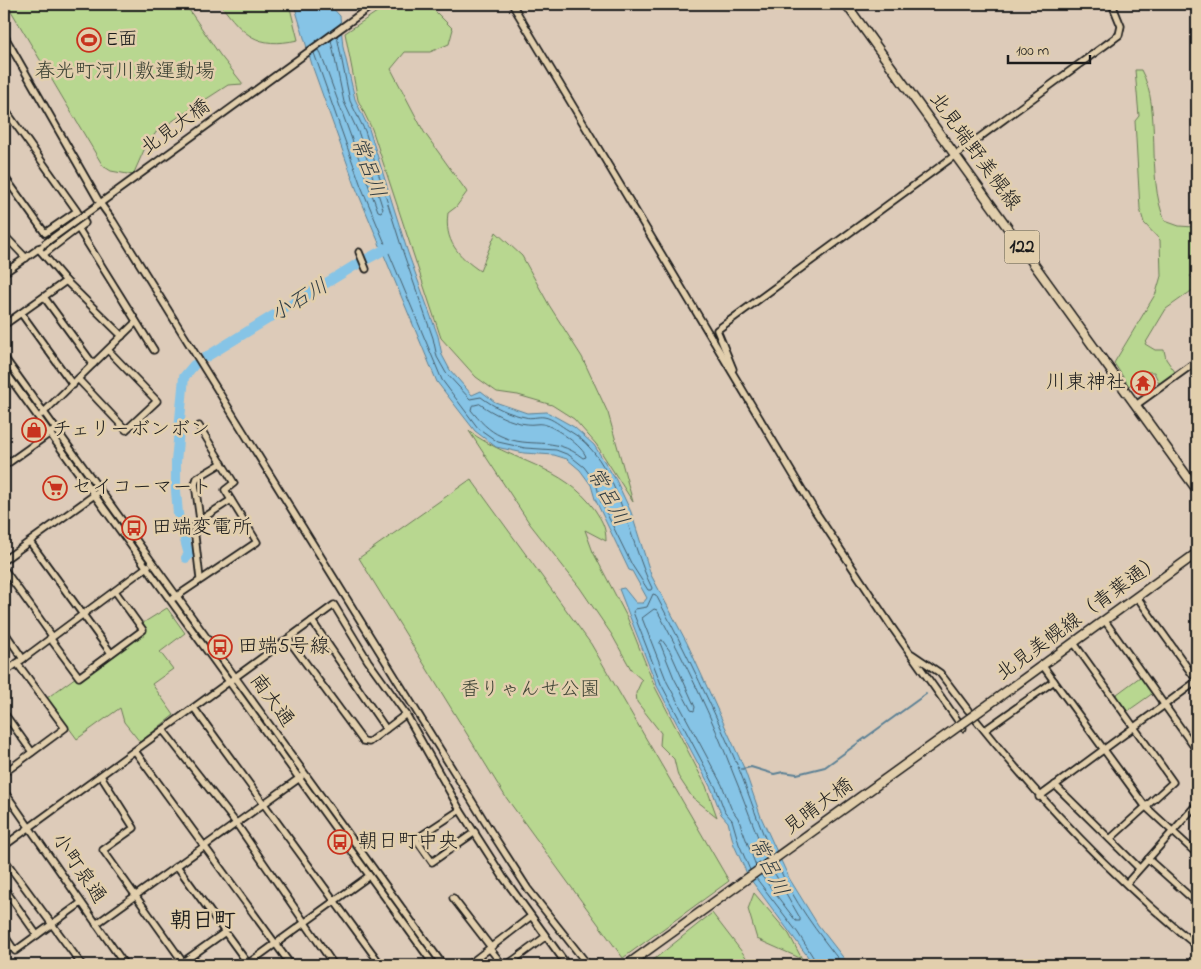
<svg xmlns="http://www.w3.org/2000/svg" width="1201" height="969" font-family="'Indie Flower','Klee One',sans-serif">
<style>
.green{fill:#b8d790;stroke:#6a7a56}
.water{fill:#86c4e6;stroke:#5c8195}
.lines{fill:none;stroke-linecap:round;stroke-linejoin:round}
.shore{stroke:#465f6d;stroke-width:1}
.stream{stroke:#5c8195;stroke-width:2}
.river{stroke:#86c4e6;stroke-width:10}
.minor-casing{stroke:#1c1c1c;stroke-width:9}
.major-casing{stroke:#1c1c1c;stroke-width:11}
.minor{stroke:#e2cfad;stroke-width:5.5}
.major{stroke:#e2cfad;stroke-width:8}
.minor-bridge-casing{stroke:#1c1c1c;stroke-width:9;stroke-linecap:butt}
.major-bridge-casing{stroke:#1c1c1c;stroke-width:11;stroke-linecap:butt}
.minor-bridge{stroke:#e2cfad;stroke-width:5.5}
.major-bridge{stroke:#e2cfad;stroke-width:8}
.labels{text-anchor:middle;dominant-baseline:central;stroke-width:5;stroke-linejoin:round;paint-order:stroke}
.shield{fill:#e2cfad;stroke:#575248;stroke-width:1}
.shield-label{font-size:19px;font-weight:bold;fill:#1c1c1c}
.poi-label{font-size:20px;fill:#1c1c1c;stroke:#e2cfad;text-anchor:start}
.park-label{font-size:20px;fill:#3b4133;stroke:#e2cfad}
.street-label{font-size:20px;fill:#1c1c1c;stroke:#e2cfad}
.water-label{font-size:21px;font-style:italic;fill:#313e44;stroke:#e2cfad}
.quarter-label{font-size:22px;font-weight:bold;fill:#1c1c1c;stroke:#e2cfad}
</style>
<rect width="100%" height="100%" fill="#ddcbb9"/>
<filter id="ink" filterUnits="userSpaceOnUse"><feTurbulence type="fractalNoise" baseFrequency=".02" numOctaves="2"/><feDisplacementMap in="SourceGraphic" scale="10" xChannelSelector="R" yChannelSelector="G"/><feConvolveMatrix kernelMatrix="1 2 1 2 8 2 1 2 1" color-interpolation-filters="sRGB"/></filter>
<g filter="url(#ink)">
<g class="green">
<polygon points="7,4 185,4 220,55 243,84 228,85 157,131 144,150 133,175 111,171 103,166"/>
<path d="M220 4H289L298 40C256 49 244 35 220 4Z"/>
<path d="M389 4H428L453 29 449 44 430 52H405L391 69 424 132 467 192 456 207 448 213C444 241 458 256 480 271L496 232 522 256 549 305 582 357 608 413 633 502 596 444 574 419 552 405 518 395 497 392 476 377 441 338 372 129 358 100 345 33Z"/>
<path d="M1135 70H1141C1163 109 1145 175 1165 221L1179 226 1194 227 1197 224V271L1190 276 1197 283V287L1166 309 1145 344 1155 350H1164L1166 359 1175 372 1160 385 1154 372H1144L1129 386 1114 363 1156 293 1161 276 1160 240 1144 223 1140 209 1135 121 1139 116Z"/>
<path d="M469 431C510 462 564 465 595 510 602 521 606 527 606 541L585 530 593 552 627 617 655 687 706 786 717 817 692 797 678 776 674 759 660 745 661 733 637 702 636 693 642 680 632 671 612 635 580 588 530 524Z"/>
<polygon points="471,479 591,644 729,881 623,958 505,796 359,558"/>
<polygon points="167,608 185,633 160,652 173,669 152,684 174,715 140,742 124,722 120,708 77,739 47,698 76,677 78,680 147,630 143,623"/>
<polygon points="1144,674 1156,691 1125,713 1113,697"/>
<polygon points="754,893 789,934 802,959 757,939 748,909"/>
<polygon points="712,913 752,965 647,965"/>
</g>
<polygon class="water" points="294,4 329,4 340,16 343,47 355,99 369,129 408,253 438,336 442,355 450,370 472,395 481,391 495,402 527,413 547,412 574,427 594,445 616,480 631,512 651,575 687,643 744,768 761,817 789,878 818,925 849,965 814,965 748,876 734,845 728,822 721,814 712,790 657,686 619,589 624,588 636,603 643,603 647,598 632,571 629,570 595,499 591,485 580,470 567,459 554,455 524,453 496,447 475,431 437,382 356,188 313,68"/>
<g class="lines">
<g class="shore">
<polyline points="319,49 378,211 381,212 383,209 359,134 344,102 331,40"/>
<path d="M314 53 361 186 442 380 478 428 498 442 525 448 556 450 569 455 584 467 596 483 601 502 632 565 648 590H651L652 588C628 541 619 458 568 430 561 426 552 418 544 417 538 416 531 419 525 417 509 414 494 407 481 397L470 399 446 373 437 357 433 338 404 255 365 131 350 101 337 36"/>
<path d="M480 404C492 413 512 423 527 424 532 425 538 423 543 424 554 426 584 447 586 457L583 458C552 434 531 450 501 436 489 431 479 420 471 410L472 406Z"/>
<polygon points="662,640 670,651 695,707 694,711 691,710 674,678 660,643"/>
<path d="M777 863C793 901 818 933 843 965"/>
<path d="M756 866 738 818 731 808 722 785 667 682 642 618 654 609 657 610C685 662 712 717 733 773 745 801 754 830 767 858"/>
<path d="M750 870 739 844 732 820 725 812 716 788 661 684 633 612 635 609 647 607 653 594 656 595C686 652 714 710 739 769 750 797 759 826 772 854"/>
<polyline points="761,875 796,921 800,921 800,918 771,867"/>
<polyline points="756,878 798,933 818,965"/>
</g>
<polyline class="stream" points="742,769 751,767 774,774 783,772 797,774 825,767 926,694"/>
<g class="river">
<polyline points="206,357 354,266 393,245"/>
<polyline points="186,558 189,555 178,514 176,491 176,462 184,377 194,365"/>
</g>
<g class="minor-casing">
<g id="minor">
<polyline points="512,4 815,511 891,626 963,728"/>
<polyline points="4,35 100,203 113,221 490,830 528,889 588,965"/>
<polyline points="4,108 77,211 45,233 4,176"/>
<polyline points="99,204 374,4"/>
<polyline points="78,228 85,223 79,214"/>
<polyline points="4,235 26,258"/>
<polyline points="38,248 66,281 122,336"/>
<polyline points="359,252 366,269"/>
<polyline points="44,254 78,228 154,350"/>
<polyline points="4,273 41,247"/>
<polyline points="44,297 93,364"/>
<polyline points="21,313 73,385"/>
<polyline points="4,325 66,281"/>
<polyline points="4,357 443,965"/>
<polyline points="733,369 717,330 1119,35 1121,26 1112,4"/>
<polyline points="4,370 434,965"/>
<polyline points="78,379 126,430 157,401 108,350"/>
<polyline points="1136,405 1197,361"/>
<polyline points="42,414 136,322"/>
<polyline points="4,466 53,431"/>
<polyline points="200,520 195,484 197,478 222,463"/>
<polyline points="30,542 111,653"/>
<polyline points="4,560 97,493"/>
<polyline points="4,569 52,636"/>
<polyline points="200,579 194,528 200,520 231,500"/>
<polyline points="1137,597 1197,681"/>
<polyline points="174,598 257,542 225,490 234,483 199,426"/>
<polyline points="312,621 386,729"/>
<polyline points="1105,621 1197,751"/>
<polyline points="4,631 23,659"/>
<polyline points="50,638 79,677 143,630 115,591"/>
<polyline points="288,639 363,741 369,742 406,714"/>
<polyline points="1074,643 1173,782 1110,839"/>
<polyline points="912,654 940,673 968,710"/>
<polyline points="1043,666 1145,806 1197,854"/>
<polyline points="4,673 148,566"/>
<polyline points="194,708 381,965"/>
<polyline points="4,713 32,752"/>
<path d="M976 720C1042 802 1115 880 1197 946"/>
<polyline points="163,730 236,823 334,965"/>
<polyline points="985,730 1054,681"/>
<polyline points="135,751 291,965"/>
<polyline points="4,773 65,728 17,663"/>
<polyline points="101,776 134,828 103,850 185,965"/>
<polyline points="1055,785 1139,868"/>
<polyline points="4,791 125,965"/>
<polyline points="1039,797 1197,681"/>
<polyline points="460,810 416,839 432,862 475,832"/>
<polyline points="4,846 334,605 368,661 406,714 460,810 503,877 567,965"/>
<polyline points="4,859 82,965"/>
<polyline points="1148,859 1197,903"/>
<polyline points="177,866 249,965"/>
<polyline points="1127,883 1197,804"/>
<polyline points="4,888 37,935"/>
<polyline points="453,898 490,946"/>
<polyline points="96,924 301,777"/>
<polyline points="4,935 15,951 81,903"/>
<polyline points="490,949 502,964 507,965 545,937"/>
<polyline points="183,962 225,932"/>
<polyline points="246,965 369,876"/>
<polyline points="468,965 530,917"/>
</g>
</g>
<g class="major-casing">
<g id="major">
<polyline points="846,4 1197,490"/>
<polyline points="981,710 1197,553"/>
</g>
</g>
<use href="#minor" class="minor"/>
<use href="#major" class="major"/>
<g class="minor-bridge-casing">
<polyline id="minor-bridge" points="44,244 98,205"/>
</g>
<g class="major-bridge-casing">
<polyline id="major-bridge" points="627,965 981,710"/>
</g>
<use href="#minor-bridge" class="minor-bridge"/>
<use href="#major-bridge" class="major-bridge"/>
</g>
</g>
<defs>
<g id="stadium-ring" transform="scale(1.25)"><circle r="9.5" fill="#e2cfad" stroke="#c8321e" stroke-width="1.5"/><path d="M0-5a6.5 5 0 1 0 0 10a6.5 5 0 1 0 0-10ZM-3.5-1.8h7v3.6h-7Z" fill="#c8321e"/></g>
<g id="temple-ring" transform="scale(1.25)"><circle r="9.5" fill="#e2cfad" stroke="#c8321e" stroke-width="1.5"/><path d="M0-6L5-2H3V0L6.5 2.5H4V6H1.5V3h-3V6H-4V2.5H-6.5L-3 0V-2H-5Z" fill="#c8321e"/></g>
<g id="shop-ring" transform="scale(1.25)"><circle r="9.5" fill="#e2cfad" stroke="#c8321e" stroke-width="1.5"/><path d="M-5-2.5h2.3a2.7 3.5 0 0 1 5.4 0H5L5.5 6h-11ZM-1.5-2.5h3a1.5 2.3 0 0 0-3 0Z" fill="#c8321e"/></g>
<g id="supermarket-ring" transform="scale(1.25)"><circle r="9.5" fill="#e2cfad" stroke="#c8321e" stroke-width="1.5"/><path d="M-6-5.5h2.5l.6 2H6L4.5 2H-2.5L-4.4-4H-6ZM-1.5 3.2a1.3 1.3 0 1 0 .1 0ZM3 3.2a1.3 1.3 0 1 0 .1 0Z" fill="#c8321e"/></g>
<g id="bus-ring" transform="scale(1.25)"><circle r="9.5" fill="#e2cfad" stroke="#c8321e" stroke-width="1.5"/><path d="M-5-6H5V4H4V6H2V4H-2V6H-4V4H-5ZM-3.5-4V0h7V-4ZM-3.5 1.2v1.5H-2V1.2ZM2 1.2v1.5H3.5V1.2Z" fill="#c8321e"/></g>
</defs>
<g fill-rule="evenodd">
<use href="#stadium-ring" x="89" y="40"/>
<use href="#temple-ring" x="1143" y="383"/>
<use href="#shop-ring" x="34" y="430"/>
<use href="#supermarket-ring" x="55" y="488"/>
<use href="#bus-ring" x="134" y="528"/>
<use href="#bus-ring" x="220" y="647"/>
<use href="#bus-ring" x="340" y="842"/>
</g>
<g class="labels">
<rect class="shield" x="1004.5" y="230.5" width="35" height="33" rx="4"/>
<g class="shield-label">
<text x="1022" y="247">122</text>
</g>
<g class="poi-label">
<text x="106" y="40">E面</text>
<text x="1126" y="383" text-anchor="end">川東神社</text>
<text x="52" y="430">チェリーボンボン</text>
<text x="72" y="488">セイコーマート</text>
<text x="152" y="528">田端変電所</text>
<text x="238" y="647">田端5号線</text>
<text x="358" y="842">朝日町中央</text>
</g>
<g class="park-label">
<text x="125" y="72">春光町河川敷運動場</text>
<text x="530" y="690">香りゃんせ公園</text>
</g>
<g class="street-label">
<text transform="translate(176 128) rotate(-36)">北見大橋</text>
<text transform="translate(974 152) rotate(54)">北見端野美幌線</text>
<text transform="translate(1080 618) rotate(-36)">北見美幌線（青葉通）</text>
<text transform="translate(271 701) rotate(54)">南大通</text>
<text transform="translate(819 807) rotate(-36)">見晴大橋</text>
<text transform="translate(78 869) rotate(56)">小町泉通</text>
</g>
<g class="water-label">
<text transform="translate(367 168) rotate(70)">常呂川</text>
<text transform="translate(300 301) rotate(-31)">小石川</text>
<text transform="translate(607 497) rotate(61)">常呂川</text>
<text transform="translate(768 867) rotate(64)">常呂川</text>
</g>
<g class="quarter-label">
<text x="203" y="922">朝日町</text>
</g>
</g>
<rect width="1201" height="969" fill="none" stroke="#e2cfad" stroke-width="20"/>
<rect x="10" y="10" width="1181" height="949" fill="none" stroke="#1c1c1c" stroke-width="2" filter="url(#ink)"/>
<path d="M1008 55v8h82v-8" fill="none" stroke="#1c1c1c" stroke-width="2.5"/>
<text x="1016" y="55" font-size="15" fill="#1c1c1c" stroke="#e2cfad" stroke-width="4" paint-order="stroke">100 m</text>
</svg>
